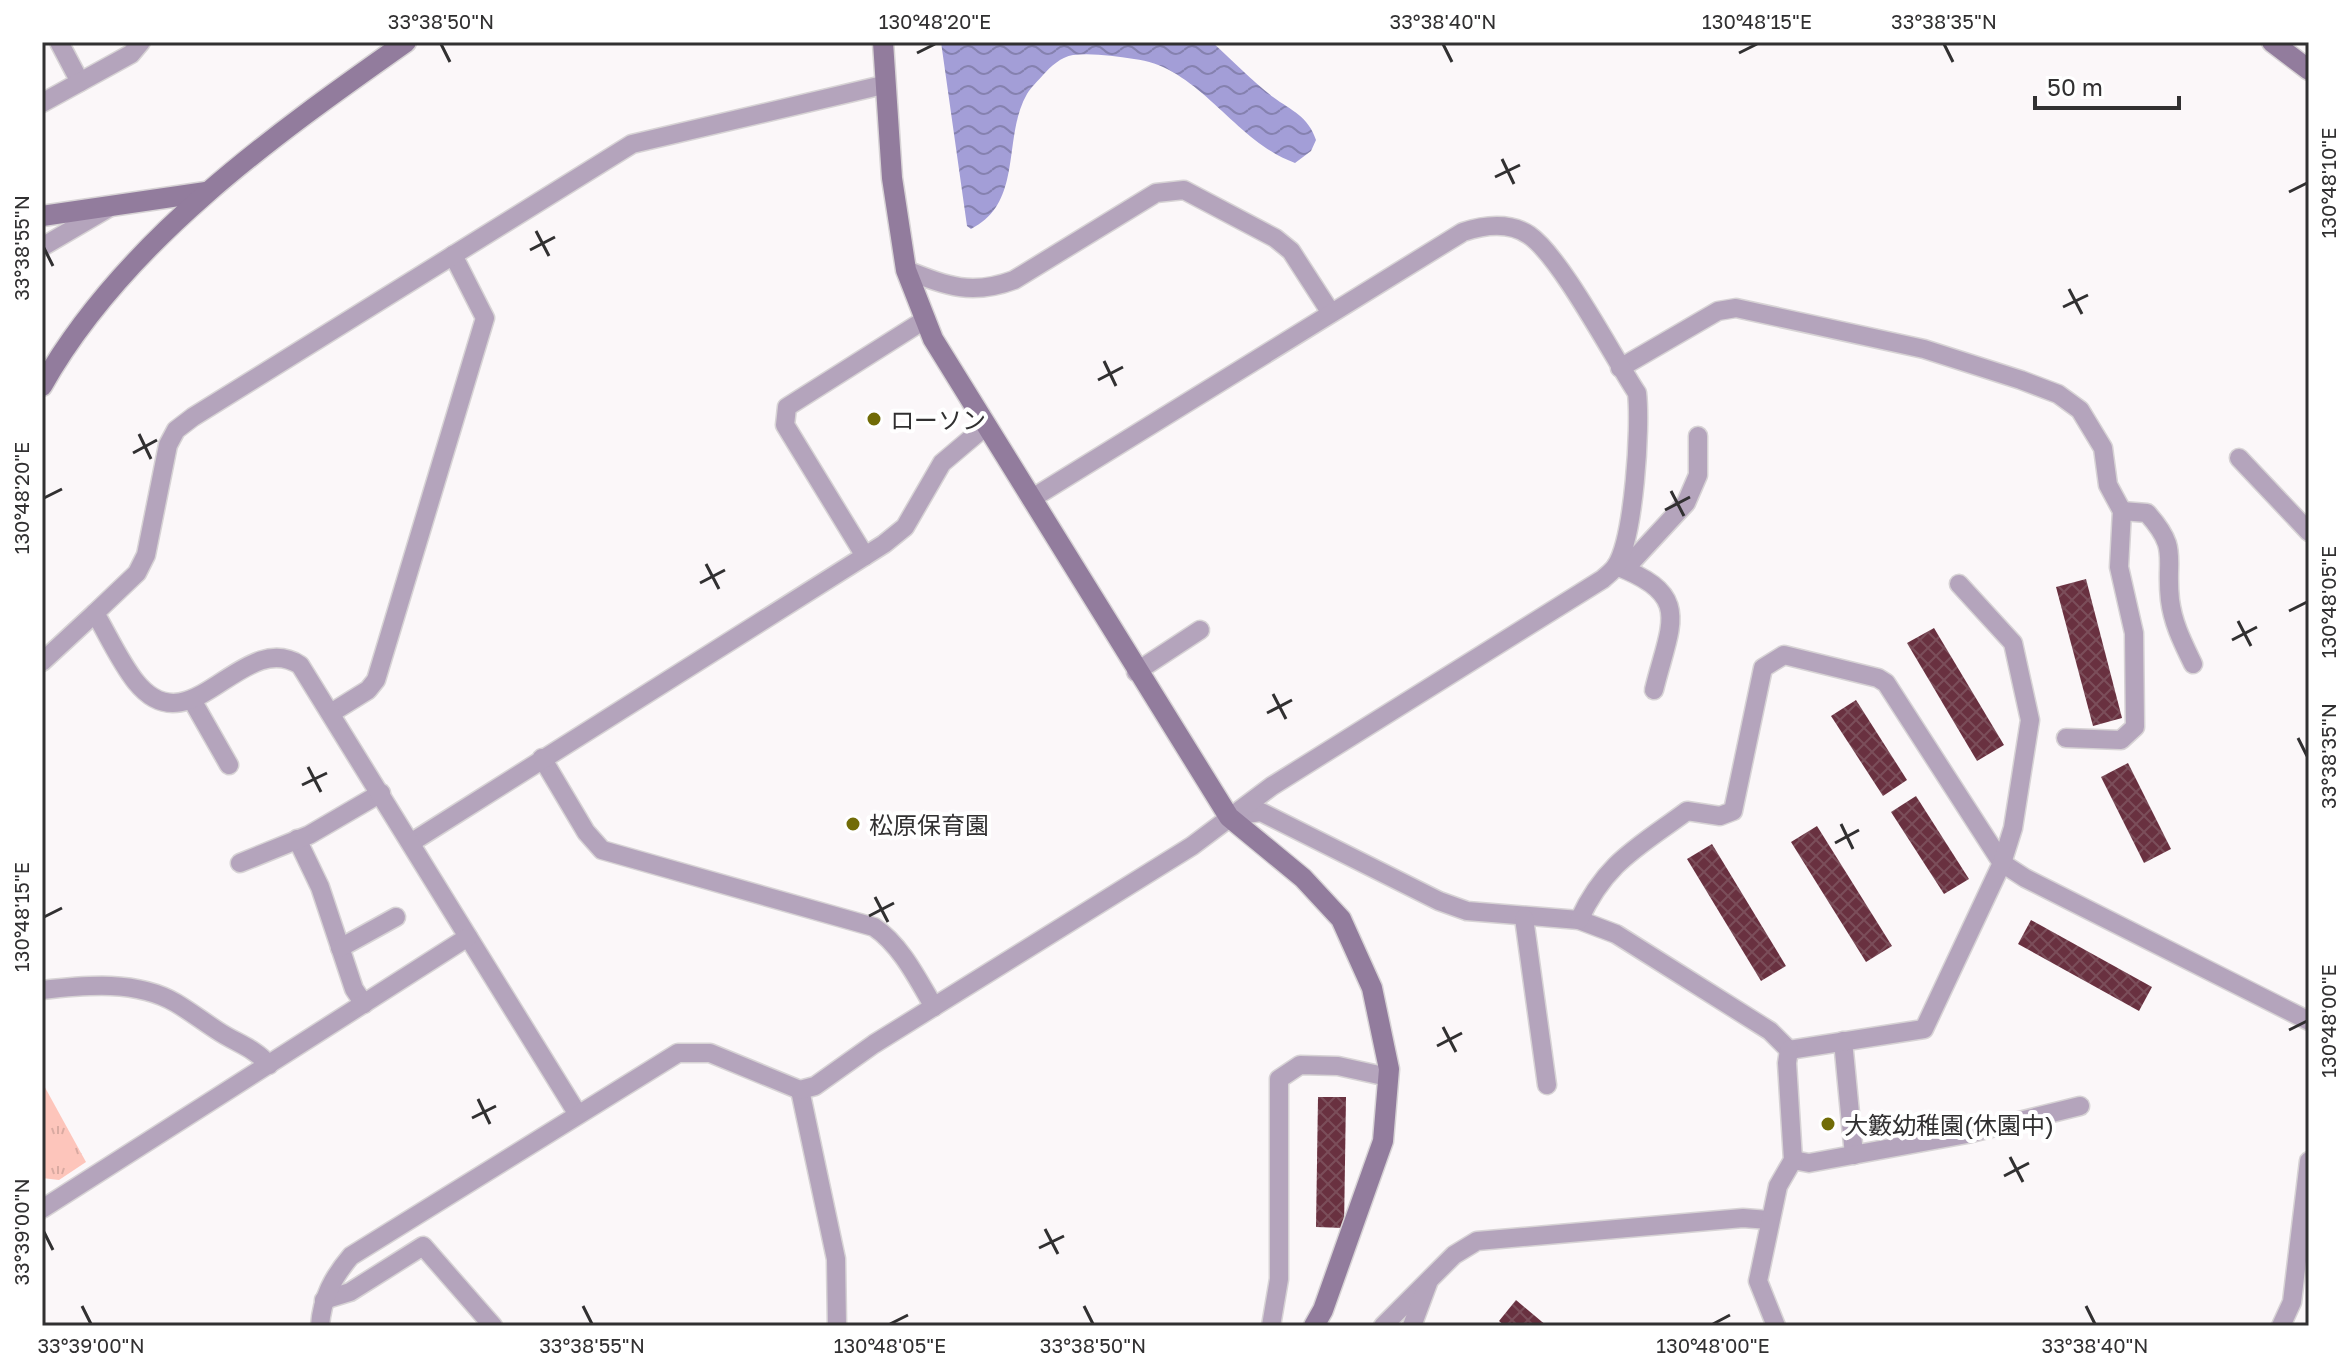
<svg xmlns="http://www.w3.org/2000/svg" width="2351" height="1368" font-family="'Golos Text','Noto Sans JP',sans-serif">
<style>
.park{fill:url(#park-tufts)}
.water{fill:url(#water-waves)}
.building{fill:url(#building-cross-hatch)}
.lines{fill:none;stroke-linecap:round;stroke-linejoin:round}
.street-casing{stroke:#d7d3d5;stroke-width:21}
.secondary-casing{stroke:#d7d3d5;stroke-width:23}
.street{stroke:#b4a4bc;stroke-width:18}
.secondary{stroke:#927c9d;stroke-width:20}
.ticks{fill:none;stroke:#313031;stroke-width:3}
.poi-dot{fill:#716b06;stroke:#fff;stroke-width:3}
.labels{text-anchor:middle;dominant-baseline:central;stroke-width:8;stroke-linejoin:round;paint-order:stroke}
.poi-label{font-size:24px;fill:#313031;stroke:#fff;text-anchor:start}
.neatline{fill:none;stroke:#313031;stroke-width:3}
.ticks-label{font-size:20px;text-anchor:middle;fill:#313031}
</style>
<defs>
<pattern id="park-tufts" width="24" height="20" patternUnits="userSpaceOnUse" patternTransform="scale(2)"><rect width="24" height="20" fill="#fdc5bb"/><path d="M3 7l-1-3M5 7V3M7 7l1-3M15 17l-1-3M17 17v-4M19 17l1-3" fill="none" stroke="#d9aaa1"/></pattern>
<pattern id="water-waves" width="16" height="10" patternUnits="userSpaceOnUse" patternTransform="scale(2)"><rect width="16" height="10" fill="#a39ed7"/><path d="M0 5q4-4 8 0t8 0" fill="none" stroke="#8581af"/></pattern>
<pattern id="building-cross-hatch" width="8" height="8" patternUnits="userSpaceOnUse" patternTransform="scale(2)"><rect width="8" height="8" fill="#693140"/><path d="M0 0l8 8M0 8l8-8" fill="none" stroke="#7b4e5a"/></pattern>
</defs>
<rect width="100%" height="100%" fill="#fbf7f9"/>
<polygon class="park" points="42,1082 86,1162 59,1180 42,1178"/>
<path class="water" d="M941 42H1212C1232 60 1252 81 1273 97 1292 111 1308 116 1316 140L1311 151 1295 163C1235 142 1199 66 1134 59 1114 56 1093 53 1073 55 1061 57 1051 66 1043 75 1038 81 1031 87 1027 94 1002 137 1024 203 971 229L967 226Z"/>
<g class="building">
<polygon points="2086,579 2122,718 2093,726 2056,587"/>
<polygon points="1934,628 2004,745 1977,761 1907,643"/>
<polygon points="1856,700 1907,780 1883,796 1831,716"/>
<polygon points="2128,763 2171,849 2144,863 2101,777"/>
<polygon points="1916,796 1969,879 1944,894 1891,812"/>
<polygon points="1817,826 1892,946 1866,962 1791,842"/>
<polygon points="1712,844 1786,966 1761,981 1687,859"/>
<polygon points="2031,920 2152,987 2139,1011 2018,944"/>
<polygon points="1318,1097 1346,1097 1344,1228 1316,1227"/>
<polygon points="1516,1300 1547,1326 1505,1326 1499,1321"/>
</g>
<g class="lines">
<g class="street-casing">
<g id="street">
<polyline points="59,42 80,82"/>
<polyline points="42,103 131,54 141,42"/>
<polyline points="42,247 112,206"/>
<path d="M906 270C947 286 971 296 1014 280L1156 193 1184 190 1275 238 1291 251 1331 313"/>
<polyline points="1620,368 1718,311 1736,308 1924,349 2021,380 2058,394 2080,410 2103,448 2108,485 2122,511 2119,567 2134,633 2135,727 2121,740 2066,738"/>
<polyline points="2239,458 2309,532"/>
<path d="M2122 511 2147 513C2180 550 2165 556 2170 600 2173 624 2183 643 2193 664"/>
<polyline points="865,556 785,425 787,407 926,319"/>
<path d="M1616 566C1694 595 1670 624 1654 690"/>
<polyline points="1625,569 1686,503 1698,475 1698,436"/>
<polyline points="42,662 95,613"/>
<polyline points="1136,672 1200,630"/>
<polyline points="192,700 229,765"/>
<polyline points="331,713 368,690 376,680 485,318 453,255"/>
<path d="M542 758 586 832 602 850 874 927C901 945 918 980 934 1007"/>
<polyline points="1232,816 1261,812 1439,901 1467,911 1579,920 1616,934 1770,1031 1789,1050"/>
<polyline points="297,839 320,887 354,989 364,1004"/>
<polyline points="412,842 884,544 905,527 942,463 987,425"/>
<polyline points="240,863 309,835 381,793"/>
<polyline points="1524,918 1547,1085"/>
<path d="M1579 920C1606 862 1637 848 1687 811L1720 816 1733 811 1763 668 1784 655 1878 678 1886 683 2002 863 2025 878 2309 1021"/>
<polyline points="340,948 396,917"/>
<path d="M42 990C86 985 137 980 176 1003 191 1012 204 1022 218 1031 236 1043 255 1048 269 1065"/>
<polyline points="1843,1041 1854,1155"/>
<polyline points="1789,1050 1924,1029 2002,863 2013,828 2030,720 2013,643 1959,584"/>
<polyline points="800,1090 836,1259 837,1326"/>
<path d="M577 1113 300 665C242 628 191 750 136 682 120 662 108 635 95 613L137 573 146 555 168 445 176 430 193 417 632 144 883 85"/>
<polyline points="1793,1160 1809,1163 1967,1134 2080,1106"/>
<polyline points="42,1209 468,937"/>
<polyline points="324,1300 350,1292 423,1246 493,1326"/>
<path d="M320 1326C322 1298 333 1277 351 1256L678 1053H710L800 1090 815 1086 874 1044 1192 846 1272 786 1603 579C1607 575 1613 571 1616 566 1634 538 1641 427 1637 393 1612 355 1561 257 1529 235 1510 222 1484 225 1463 232L1031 499"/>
<polyline points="1271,1326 1279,1279 1279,1079 1300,1065 1338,1066 1388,1077"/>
<polyline points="1383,1326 1454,1255 1477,1241 1743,1218 1769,1220"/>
<polyline points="1412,1326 1428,1283"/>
<polyline points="1776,1326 1758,1281 1778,1186 1793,1160 1787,1063 1789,1050"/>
<polyline points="2281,1326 2292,1302 2309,1161"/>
</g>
</g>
<g class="secondary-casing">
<g id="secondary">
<polyline points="883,42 892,178 906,270 933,339 1229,817 1303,878 1341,919 1372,988 1389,1069 1383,1141 1323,1310 1314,1326"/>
<polyline points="2272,42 2309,70"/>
<polyline points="42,216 206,192"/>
<path d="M42 386C123 242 274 135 406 42"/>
</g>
</g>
<use href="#street" class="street"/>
<use href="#secondary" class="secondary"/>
</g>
<path class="ticks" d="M441 44 450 62M1443 44 1452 62M1944 44 1953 62M917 53 935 44M1739 53 1757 44M1502 159 1514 184M1495 177 1520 165M2289 192 2307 183M536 231 549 256M44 248 53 266M530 250 555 237M2069 289 2082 314M2063 307 2088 295M1104 361 1116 386M1098 380 1123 367M139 434 151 459M133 453 157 440M1671 491 1684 516M44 498 62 489M1665 510 1690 497M706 564 719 589M700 583 725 570M2289 611 2307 602M2238 621 2251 646M2232 640 2257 627M1273 694 1286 719M1267 713 1292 700M2298 738 2307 756M308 767 321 792M302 785 327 773M1841 824 1853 849M1835 843 1859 830M875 897 888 922M869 916 894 903M44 917 62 908M1443 1027 1456 1052M2289 1030 2307 1021M1437 1046 1462 1033M478 1099 490 1124M472 1118 496 1106M2010 1157 2023 1182M2004 1176 2029 1163M1045 1229 1058 1254M44 1232 53 1250M1039 1248 1064 1236M82 1306 91 1324M583 1306 592 1324M1084 1306 1093 1324M2086 1306 2095 1324M890 1324 908 1315M1713 1324 1730 1315"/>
<g class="poi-dot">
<circle cx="874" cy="419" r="8"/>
<circle cx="853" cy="824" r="8"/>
<circle cx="1828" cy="1124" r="8"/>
</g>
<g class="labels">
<g class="poi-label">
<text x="890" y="419">ローソン</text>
<text x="869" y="824">松原保育園</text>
<text x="1844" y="1124">大籔幼稚園(休園中)</text>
</g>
</g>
<rect width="2351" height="1368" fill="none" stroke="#ffffff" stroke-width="88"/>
<path d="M2035 96v12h144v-12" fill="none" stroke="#313031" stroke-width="4"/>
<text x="2047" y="96" font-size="24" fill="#313031" stroke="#ffffff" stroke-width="6" paint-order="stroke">50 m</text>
<rect x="44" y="44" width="2263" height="1280" class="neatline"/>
<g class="ticks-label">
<text x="441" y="29">33°38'50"N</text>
<text x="935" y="29">130°48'20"E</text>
<text x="1443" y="29">33°38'40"N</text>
<text x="1757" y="29">130°48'15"E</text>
<text x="1944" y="29">33°38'35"N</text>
<text transform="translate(2329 183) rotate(-90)" y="7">130°48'10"E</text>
<text transform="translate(22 248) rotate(-90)" y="7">33°38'55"N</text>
<text transform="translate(22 498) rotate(-90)" y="7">130°48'20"E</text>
<text transform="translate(2329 602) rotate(-90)" y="7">130°48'05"E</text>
<text transform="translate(2329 756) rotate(-90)" y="7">33°38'35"N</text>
<text transform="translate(22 917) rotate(-90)" y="7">130°48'15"E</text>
<text transform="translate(2329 1021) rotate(-90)" y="7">130°48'00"E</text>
<text transform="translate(22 1232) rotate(-90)" y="7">33°39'00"N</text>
<text x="91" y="1353">33°39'00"N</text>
<text x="592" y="1353">33°38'55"N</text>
<text x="890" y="1353">130°48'05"E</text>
<text x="1093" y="1353">33°38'50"N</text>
<text x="1713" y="1353">130°48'00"E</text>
<text x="2095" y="1353">33°38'40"N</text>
</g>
</svg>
